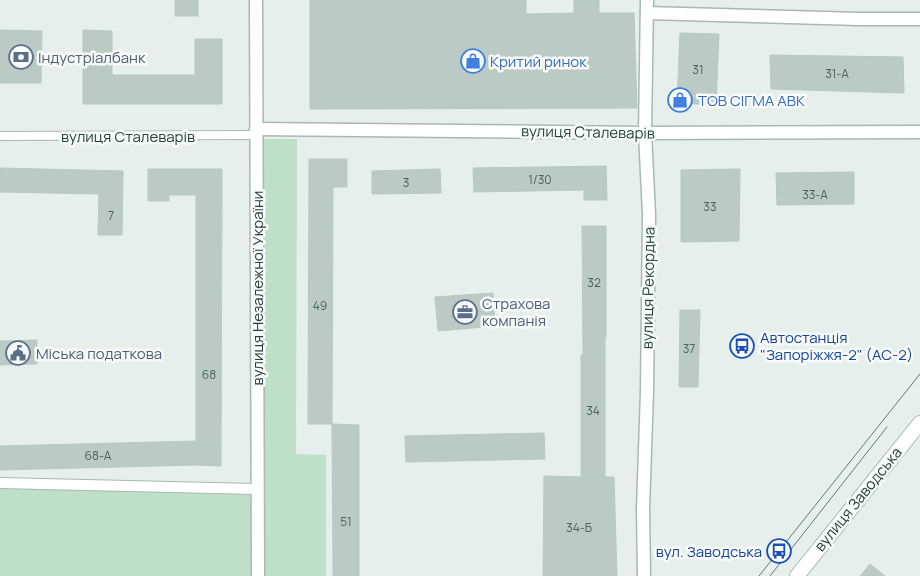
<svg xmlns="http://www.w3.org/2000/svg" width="920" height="576" font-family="Manrope,sans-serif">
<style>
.green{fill:#bfe0c8}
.building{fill:#bbcac4;stroke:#b8c9c2}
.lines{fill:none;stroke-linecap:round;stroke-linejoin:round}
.pedestrian-casing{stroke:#a8b8b2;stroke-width:10}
.minor-casing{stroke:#a8b8b2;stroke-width:12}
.tertiary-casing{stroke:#a8b8b2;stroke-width:15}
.secondary-casing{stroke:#a4bbb3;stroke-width:16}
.pedestrian{stroke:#fff;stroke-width:8}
.minor{stroke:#fff;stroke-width:10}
.tertiary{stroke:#fff;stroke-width:12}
.secondary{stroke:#fff;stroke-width:14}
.tram{stroke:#5f7d75;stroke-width:1}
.labels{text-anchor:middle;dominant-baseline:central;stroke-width:5;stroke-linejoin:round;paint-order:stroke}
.number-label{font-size:12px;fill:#4a645c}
.service-label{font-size:15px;fill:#4e5e75;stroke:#f7fbf9;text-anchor:start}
.shop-label{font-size:15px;fill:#366cbe;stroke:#f7fbf9;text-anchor:start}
.street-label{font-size:15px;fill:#24423a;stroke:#f7fbf9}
.transit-label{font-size:15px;fill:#164399;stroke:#f7fbf9;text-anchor:start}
</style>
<rect width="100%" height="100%" fill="#e6efeb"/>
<g class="green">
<polygon points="264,139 297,139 296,454 326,455 326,576 263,576"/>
<polygon points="0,483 258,489 258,576 0,576"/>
</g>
<g class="building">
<rect x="175" y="0" width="23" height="16"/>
<polygon points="310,0 526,0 526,14 574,13 574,0 599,0 599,13 634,13 637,108 310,109"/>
<polygon points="0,30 42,31 41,83 0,83"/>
<polygon points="83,30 112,31 112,75 195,75 195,39 222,39 222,104 83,104"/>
<polygon points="680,33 719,34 716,105 677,103"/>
<polygon points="770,55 903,57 904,93 771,89"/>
<polygon points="309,159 347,159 347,187 333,187 332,424 308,424"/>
<polygon points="606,166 607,200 584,200 584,190 474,192 473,168"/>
<polygon points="0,168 123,171 122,235 98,235 99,194 0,192"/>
<polygon points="148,169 222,169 221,466 197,465 0,470 0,446 196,441 196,195 169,195 169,201 148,201"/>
<polygon points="440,169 441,193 372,194 372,171"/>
<polygon points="740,169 739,241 681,242 681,170"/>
<polygon points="854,172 854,204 777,205 776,173"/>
<polygon points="582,226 606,226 606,337 605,337 605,477 614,477 617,576 543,576 544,476 581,477 581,355 583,355"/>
<polygon points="493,293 495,326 438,331 435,297"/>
<polygon points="680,310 700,310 698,387 679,387"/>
<polygon points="37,340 37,364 0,365 0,341"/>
<polygon points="332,424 359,425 359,576 333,576"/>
<polygon points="544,433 545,459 406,462 405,436"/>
<polygon points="870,564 885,576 860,576"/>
</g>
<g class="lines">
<g class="pedestrian-casing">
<polyline id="pedestrian" points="0,136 256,135"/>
</g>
<g class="minor-casing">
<polyline id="minor" points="0,483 258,489"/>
</g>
<g class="tertiary-casing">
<g id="tertiary">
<polyline points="256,0 258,576"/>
<polyline points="647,13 859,19 920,19"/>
<polyline points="256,129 645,133 920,132"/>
<polyline points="644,576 643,508 647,392 649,214 645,133 647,0"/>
</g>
</g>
<g class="secondary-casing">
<polyline id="secondary" points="797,576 920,423"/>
</g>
<use href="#pedestrian" class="pedestrian"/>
<use href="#minor" class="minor"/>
<use href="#tertiary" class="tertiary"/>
<use href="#secondary" class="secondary"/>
<g class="tram">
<polyline points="759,576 920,374"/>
<polyline points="770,576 887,427"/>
</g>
</g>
<defs>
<g id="bank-ring" transform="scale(1.25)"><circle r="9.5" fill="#f7fbf9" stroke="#5c6f8a" stroke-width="1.5"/><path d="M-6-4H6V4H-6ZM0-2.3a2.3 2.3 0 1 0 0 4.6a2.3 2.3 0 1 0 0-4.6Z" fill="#5c6f8a"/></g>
<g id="shop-ring" transform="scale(1.25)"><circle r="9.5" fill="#f7fbf9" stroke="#3f7fe0" stroke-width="1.5"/><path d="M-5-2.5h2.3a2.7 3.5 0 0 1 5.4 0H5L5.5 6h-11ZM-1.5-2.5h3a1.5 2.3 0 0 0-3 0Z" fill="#3f7fe0"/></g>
<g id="office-ring" transform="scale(1.25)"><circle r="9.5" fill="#f7fbf9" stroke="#5c6f8a" stroke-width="1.5"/><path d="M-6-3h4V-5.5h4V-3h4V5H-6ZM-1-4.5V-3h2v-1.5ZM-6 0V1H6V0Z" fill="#5c6f8a"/></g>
<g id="bus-ring" transform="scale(1.25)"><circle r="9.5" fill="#f7fbf9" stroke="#1a4fb4" stroke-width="1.5"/><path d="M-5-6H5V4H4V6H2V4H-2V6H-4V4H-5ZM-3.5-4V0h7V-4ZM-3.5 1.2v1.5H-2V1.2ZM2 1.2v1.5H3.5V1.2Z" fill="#1a4fb4"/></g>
<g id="civic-ring" transform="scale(1.25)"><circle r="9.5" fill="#f7fbf9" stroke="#5c6f8a" stroke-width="1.5"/><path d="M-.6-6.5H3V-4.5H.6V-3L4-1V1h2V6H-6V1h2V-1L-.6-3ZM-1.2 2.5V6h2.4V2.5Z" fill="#5c6f8a"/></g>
</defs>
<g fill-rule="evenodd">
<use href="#bank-ring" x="21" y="57"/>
<use href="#shop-ring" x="473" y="61"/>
<use href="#shop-ring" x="680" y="100"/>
<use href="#office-ring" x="465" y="312"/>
<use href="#bus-ring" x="742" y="346"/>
<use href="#civic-ring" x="18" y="353"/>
<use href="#bus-ring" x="779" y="551"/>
</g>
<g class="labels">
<g class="number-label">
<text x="698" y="69">31</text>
<text x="837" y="73">31-А</text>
<text x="540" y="179">1/30</text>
<text x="406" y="182">3</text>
<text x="815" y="194">33-А</text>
<text x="710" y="206">33</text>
<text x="111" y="215">7</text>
<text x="594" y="282">32</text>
<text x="320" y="305">49</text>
<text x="689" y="348">37</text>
<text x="209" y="374">68</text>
<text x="593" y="410">34</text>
<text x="98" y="455">68-А</text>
<text x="346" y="521">51</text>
<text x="579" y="527">34-Б</text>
</g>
<g class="service-label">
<text x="38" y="57">Індустріалбанк</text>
<text x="482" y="303">Страхова<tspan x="482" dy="17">компанія</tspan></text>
<text x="36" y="353">Міська податкова</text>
</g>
<g class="shop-label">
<text x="490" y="61">Критий ринок</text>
<text x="698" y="100">ТОВ СІГМА АВК</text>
</g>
<g class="street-label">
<text transform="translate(588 132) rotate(1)">вулиця Сталеварів</text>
<text x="128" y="136">вулиця Сталеварів</text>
<text transform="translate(257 288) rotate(-90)">вулиця Незалежної України</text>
<text transform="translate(648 288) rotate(-89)">вулиця Рекордна</text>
<text transform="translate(858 499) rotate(-51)">вулиця Заводська</text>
</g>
<g class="transit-label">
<text x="760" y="337">Автостанція<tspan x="760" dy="17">"Запоріжжя-2" (АС-2)</tspan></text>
<text x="762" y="551" text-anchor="end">вул. Заводська</text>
</g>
</g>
</svg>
